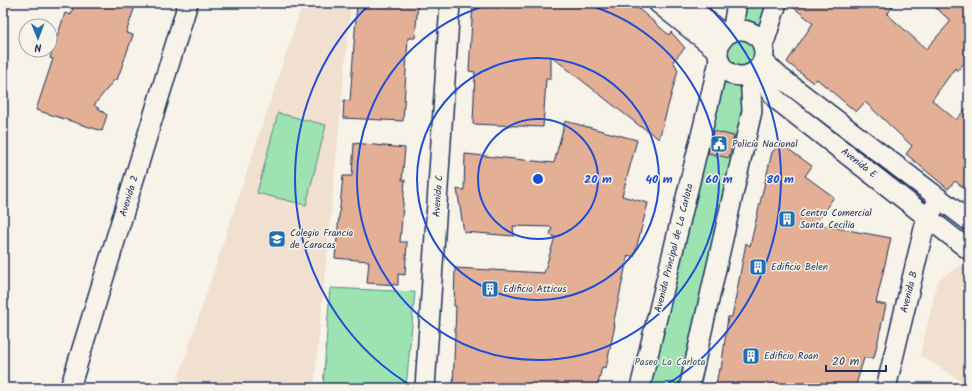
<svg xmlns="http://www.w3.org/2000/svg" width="972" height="391" font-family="Kalam,sans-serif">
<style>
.built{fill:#f1dfcf}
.green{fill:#9ce3b1;stroke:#5c8988}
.building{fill:#e3b096;stroke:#1b2f5e}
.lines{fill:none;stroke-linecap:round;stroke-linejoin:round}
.street-casing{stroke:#1b2f5e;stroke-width:22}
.street{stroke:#f7f3e8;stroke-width:19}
.ring{fill:none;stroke:#1d4ed8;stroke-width:2}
.labels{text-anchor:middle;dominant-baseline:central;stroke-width:3;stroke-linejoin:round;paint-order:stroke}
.poi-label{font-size:10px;fill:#1b2f5e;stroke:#f7f3e8;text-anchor:start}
.street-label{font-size:10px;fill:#1b2f5e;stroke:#f7f3e8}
.park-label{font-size:10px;fill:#35536f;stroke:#f7f3e8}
.centre{fill:#1d4ed8;stroke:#f7f3e8;stroke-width:2}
.ring-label{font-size:12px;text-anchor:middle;font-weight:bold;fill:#1d4ed8;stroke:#f7f3e8;stroke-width:3;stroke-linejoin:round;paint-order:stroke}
</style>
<rect width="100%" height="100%" fill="#f7f3e8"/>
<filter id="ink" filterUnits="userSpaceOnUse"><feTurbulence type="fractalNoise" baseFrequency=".025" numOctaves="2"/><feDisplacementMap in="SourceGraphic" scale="8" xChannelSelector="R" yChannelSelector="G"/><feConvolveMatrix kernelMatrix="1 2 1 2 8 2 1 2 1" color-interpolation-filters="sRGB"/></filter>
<g filter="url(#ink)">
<g class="built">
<polygon points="303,3 351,3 314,388 175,388"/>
<polygon points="962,264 969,270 969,386 920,355 938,280"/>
</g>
<g class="green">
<polygon points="737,3 777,3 689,388 640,388 719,61"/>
<polygon points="278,113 326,125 306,205 257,193"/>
<polygon points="330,288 415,292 406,388 323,388"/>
</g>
<g class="building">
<polygon points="74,3 136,3 126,33 133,35 117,80 115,79 94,105 107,115 102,131 36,110 53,59 50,58 65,13 71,15"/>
<polygon points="357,3 418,3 415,38 408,38 403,121 343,118 344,100 350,101"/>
<polygon points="473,3 632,3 669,35 671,32 685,48 673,61 678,70 659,139 641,126 641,127 551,56 551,79 546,79 543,127 473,124 475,72 469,71"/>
<polygon points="788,3 896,3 887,14 926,49 951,21 930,3 969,3 969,58 957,71 955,68 932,100 956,120 969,105 969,192 955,181 948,189 906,154 912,146 865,102 856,112 817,79 813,83 787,62 813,23"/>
<polygon points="565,121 637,140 622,196 648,203 634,257 628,255 613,325 615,325 606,368 602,367 597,388 453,388 456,306 454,306 455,268 544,273 555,237 550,235 552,227 513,226 514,236 464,232 457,189 464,190 465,154 554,163"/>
<polygon points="713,131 734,136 729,158 708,153"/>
<polygon points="354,143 405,148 402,180 405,180 400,242 407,242 405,275 398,274 398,285 367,283 369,261 335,258 343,176 352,176"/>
<polygon points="781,144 812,166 805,176 834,197 815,224 891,238 876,303 886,305 874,358 864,358 855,388 715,388 719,369 721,370 728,317 732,317 746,243 750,246 772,152"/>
</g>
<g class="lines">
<g class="street-casing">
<g id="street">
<polyline points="658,3 718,51"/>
<polyline points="686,3 725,36"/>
<circle cx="741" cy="53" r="23"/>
<polyline points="732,32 737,3"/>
<polyline points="763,46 777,3"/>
<polyline points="763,61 780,77 969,221"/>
<polyline points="756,71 777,100 969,250"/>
<polyline points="70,388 188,3"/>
<polyline points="425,388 450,3"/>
<polyline points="640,388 719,61"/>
<polyline points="689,388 752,111 750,74"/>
<polyline points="886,388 927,216 934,208"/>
</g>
</g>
<use href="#street" class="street"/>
</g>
</g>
<g class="ring">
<circle cx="538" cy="179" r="60"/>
<circle cx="538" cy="179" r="121"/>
<path d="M580 3A181 181 0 1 1 496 3"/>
<path d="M415 388A242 242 0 0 1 371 3M705 3A242 242 0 0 1 661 388"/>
</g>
<defs>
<g id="civic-square" transform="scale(0.9)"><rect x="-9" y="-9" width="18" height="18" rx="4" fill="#1f6fb2" stroke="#f7f3e8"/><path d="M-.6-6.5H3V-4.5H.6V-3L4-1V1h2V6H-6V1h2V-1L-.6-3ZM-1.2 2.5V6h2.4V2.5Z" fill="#fff"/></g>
<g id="building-square" transform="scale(0.9)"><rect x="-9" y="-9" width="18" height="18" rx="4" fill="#1f6fb2" stroke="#f7f3e8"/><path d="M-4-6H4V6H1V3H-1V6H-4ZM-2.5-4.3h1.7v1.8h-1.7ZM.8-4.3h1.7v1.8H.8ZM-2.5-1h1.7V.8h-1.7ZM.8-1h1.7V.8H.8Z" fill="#fff"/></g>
<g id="school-square" transform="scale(0.9)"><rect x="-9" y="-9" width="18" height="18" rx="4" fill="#1f6fb2" stroke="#f7f3e8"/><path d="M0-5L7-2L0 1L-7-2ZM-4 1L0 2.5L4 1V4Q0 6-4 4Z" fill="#fff"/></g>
</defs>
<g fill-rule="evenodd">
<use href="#civic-square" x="719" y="144"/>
<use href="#building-square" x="787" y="219"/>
<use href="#school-square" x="277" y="239"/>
<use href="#building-square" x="758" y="267"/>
<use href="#building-square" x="490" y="289"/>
<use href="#building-square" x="751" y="356"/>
</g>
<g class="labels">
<g class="poi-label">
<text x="732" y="144">Policía Nacional</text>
<text x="800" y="213">Centro Comercial<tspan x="800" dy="12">Santa Cecilia</tspan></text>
<text x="290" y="233">Colegio Francia<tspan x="290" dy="12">de Caracas</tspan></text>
<text x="771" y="267">Edificio Belen</text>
<text x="503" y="289">Edificio Atticus</text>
<text x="764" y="356">Edificio Roan</text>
</g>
<g class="street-label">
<text transform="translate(859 163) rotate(38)">Avenida E</text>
<text transform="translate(129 196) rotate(-73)">Avenida 2</text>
<text transform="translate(438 196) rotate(-86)">Avenida C</text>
<text transform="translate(674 248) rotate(-76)">Avenida Principal de La Carlota</text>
<text transform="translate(909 292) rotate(-76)">Avenida B</text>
</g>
<g class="park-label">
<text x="670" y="362">Paseo La Carlota</text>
</g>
</g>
<circle cx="538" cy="179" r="6" class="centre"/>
<g class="ring-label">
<text x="598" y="183">20 m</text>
<text x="659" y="183">40 m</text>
<text x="719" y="183">60 m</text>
<text x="780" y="183">80 m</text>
</g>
<rect width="972" height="391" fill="none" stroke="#f7f3e8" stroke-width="16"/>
<rect x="8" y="8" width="956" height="375" fill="none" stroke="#1b2f5e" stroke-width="1.5" filter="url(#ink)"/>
<g transform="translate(38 38) rotate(179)"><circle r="19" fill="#f7f3e8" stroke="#9fa5b1"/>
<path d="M0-3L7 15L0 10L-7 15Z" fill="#1f6fb2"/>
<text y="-6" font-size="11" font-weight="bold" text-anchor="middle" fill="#1b2f5e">N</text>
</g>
<path d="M826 365v6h60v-6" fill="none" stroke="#1b2f5e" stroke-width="2"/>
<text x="832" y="365" font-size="12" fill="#1b2f5e" stroke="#f7f3e8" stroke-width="3" paint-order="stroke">20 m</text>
</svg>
